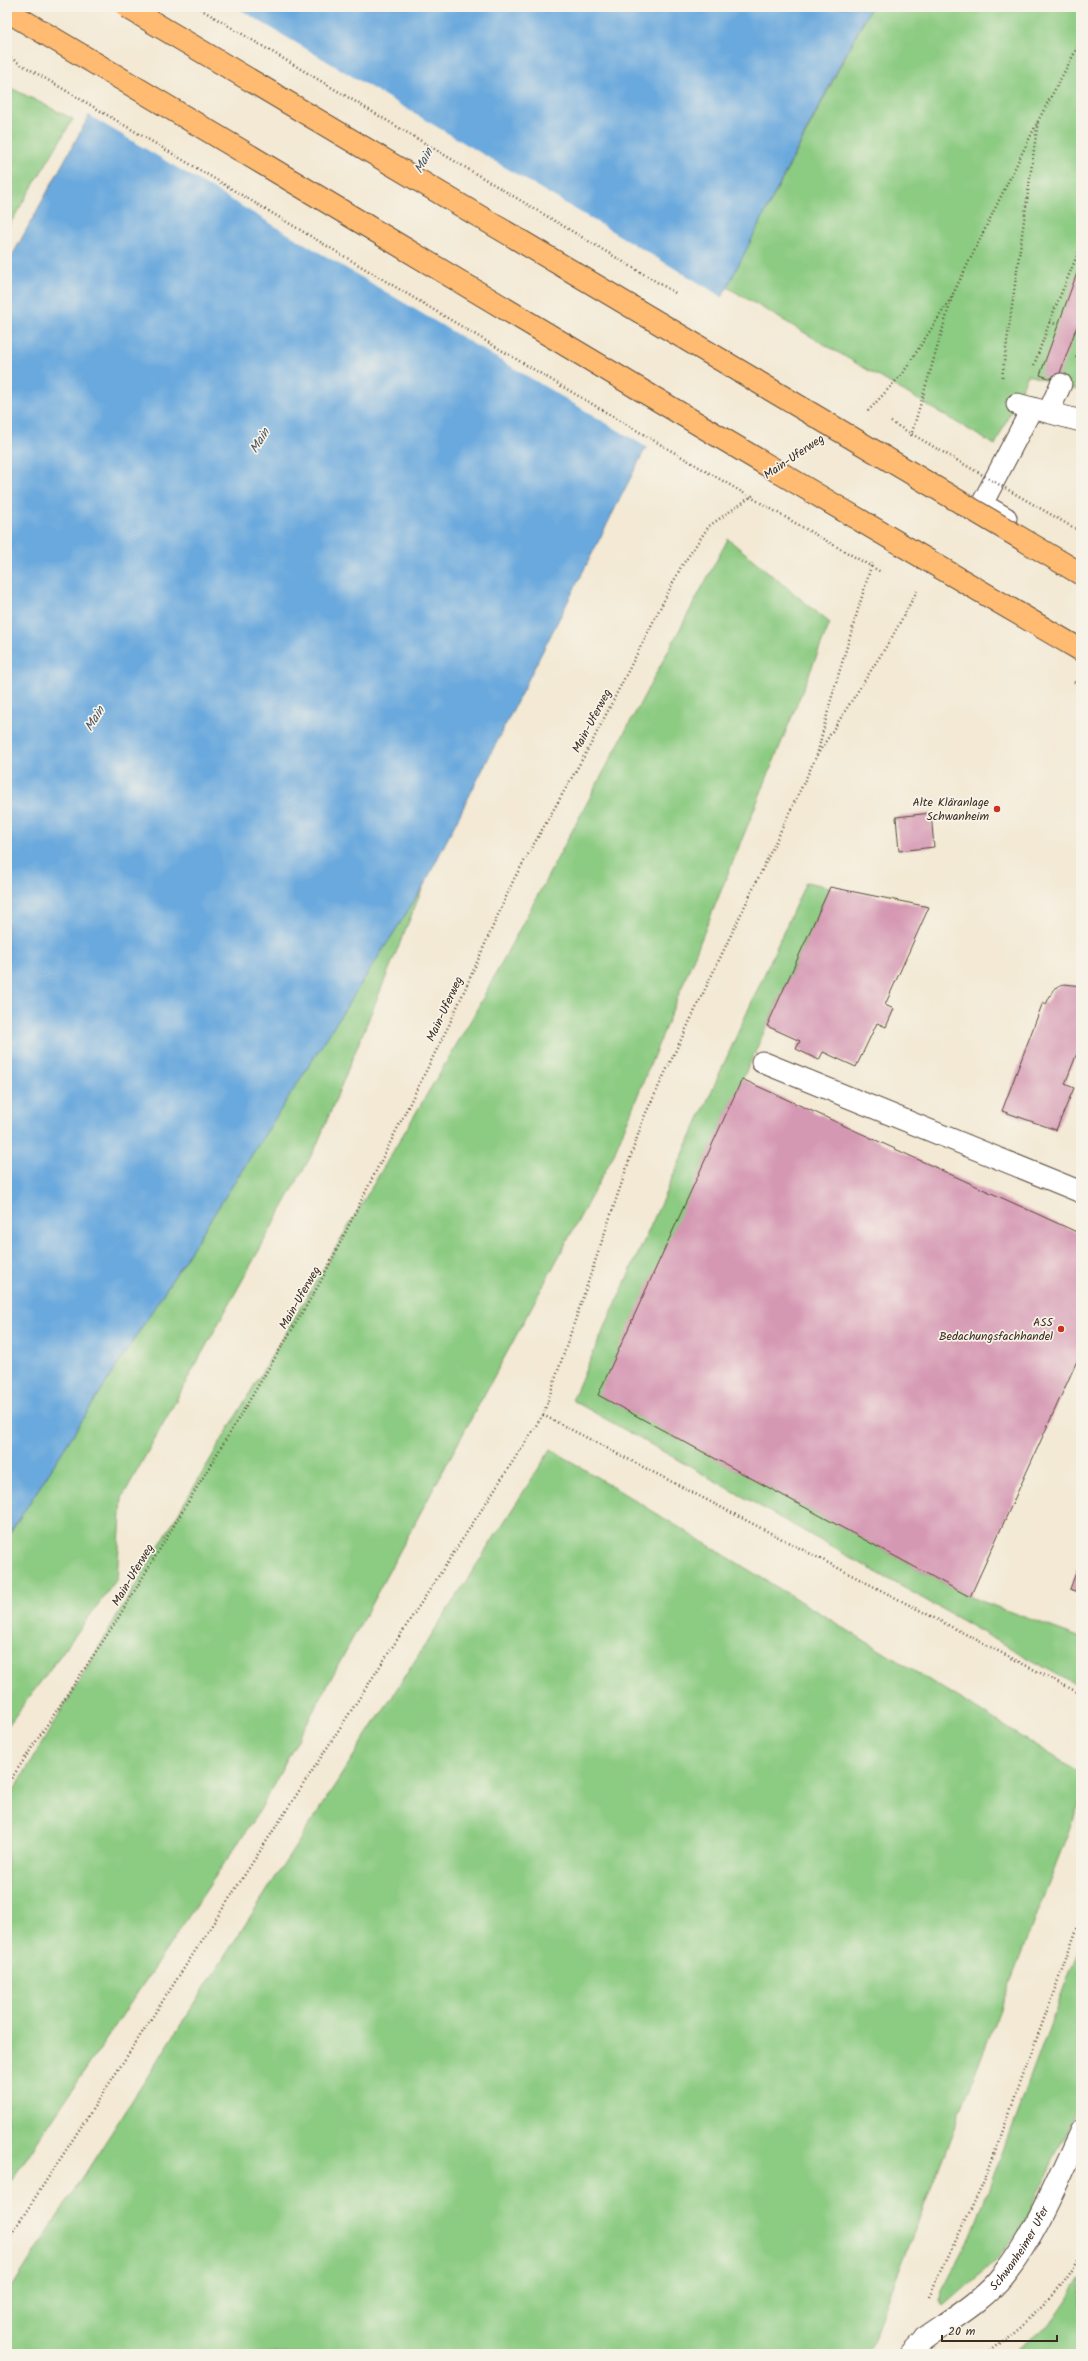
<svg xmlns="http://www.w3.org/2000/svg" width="1088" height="2361" font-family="Kalam,sans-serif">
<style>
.green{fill:#8ccb82;stroke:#647a50}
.water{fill:#6ba9dd;stroke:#536a7e}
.pier{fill:#f3e9d4}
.building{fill:#d598b3}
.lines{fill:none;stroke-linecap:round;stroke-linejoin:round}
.lane-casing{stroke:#574739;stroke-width:23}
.street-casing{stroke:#574739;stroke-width:24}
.path{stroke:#574739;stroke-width:2.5;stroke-dasharray:1 3;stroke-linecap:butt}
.lane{stroke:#fff;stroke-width:21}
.street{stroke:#fff;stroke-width:22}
.highway-bridge-casing{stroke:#574739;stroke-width:24;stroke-linecap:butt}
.path-bridge{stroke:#574739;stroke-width:2.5;stroke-dasharray:1 3;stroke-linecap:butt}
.highway-bridge{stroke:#febb71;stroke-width:22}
.poi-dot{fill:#c8321e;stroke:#f7f3e8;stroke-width:1.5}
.labels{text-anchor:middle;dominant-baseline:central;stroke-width:3.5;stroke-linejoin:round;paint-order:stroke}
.street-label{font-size:12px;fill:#3b2a1e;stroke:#f7f3e8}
.poi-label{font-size:12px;fill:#3b2a1e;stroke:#f7f3e8;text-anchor:end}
.water-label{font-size:13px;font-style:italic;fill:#4c5661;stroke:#f7f3e8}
</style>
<rect width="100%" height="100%" fill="#f7f3e8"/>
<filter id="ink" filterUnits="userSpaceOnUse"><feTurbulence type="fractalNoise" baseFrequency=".025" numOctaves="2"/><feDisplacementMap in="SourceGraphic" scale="8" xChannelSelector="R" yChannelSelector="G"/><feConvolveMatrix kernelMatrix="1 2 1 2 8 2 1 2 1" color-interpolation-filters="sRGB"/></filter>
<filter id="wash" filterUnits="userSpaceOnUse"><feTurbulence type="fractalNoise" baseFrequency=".012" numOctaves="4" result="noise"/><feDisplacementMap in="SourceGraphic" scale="16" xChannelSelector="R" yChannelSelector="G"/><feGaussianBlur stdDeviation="0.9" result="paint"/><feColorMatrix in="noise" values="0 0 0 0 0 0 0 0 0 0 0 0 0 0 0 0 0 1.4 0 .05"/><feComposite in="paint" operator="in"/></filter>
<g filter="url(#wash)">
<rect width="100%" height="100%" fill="#f3e9d4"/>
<g class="green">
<polygon points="871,7 1081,7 1081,391 1028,375 995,445 727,287"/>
<polygon points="7,86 73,119 7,229"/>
<polygon points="728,539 830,623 613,1156 260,1810 7,2187 7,1802 471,1020"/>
<polygon points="806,882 830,887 599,1395 970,1597 1081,1638 1081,1688 572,1400"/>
<polygon points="423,887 316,1147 122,1498 117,1579 7,1727 7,1538"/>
<polygon points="551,1449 1081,1773 1081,1799 867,2354 7,2354 7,2295"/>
<polygon points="1081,1943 1081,2100 1025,2221 1006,2248 985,2270 944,2306 941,2300 942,2290 972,2233"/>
<polygon points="1081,2279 1081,2354 1011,2354 1051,2323"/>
</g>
<polygon class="water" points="149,7 871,7 842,61 423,887 7,1538 7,265"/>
<polygon class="pier" points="146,7 236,7 724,298 648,448 87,114"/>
<g id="blocks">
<g class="building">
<polygon points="1081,262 1081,315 1057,381 1040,375"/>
<polygon points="931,813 934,847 899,851 896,817"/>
<polygon points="830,887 929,907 885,1005 894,1009 886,1027 877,1023 856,1067 823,1052 819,1060 796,1049 800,1041 767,1026"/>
<polygon points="1064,984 1081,986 1081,1043 1065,1084 1074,1088 1056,1130 1002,1111 1043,1002 1046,1004 1053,990"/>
<polygon points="742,1079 1081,1234 1081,1352 970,1597 598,1395"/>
<polygon points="1081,1559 1081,1593 1070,1589"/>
</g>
</g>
</g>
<g filter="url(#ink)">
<use href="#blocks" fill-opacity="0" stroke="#574739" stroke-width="1"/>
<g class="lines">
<g class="lane-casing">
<g id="lane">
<polyline points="1017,404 1081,421"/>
<polyline points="1049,411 1061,384"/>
<polyline points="1006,518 982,504 1032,408"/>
<polyline points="762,1062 1081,1192"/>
<polyline points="910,2354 925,2338"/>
</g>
</g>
<g class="street-casing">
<g id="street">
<path id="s1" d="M925 2338C952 2319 985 2300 1005 2273 1038 2231 1058 2179 1081 2131"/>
</g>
</g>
<g class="path">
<polyline points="1050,322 1058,325"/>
<polyline points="1074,332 1081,335"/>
<polyline points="1076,358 1081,350"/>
<polyline points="1034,365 1053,313 1081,246"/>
<polyline points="1002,377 1038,121"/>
<polyline points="868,411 903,373 951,298"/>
<polyline points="911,436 953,294 1039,119 1081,41"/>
<polyline points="819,752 891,639 917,591"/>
<polyline points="543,1415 1081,1694"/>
<polyline points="7,1785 117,1620 320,1283 449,1025 514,879 591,744 681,567 709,526 755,494"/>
<polyline points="7,2241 543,1415 644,1117 817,755 830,703 872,563"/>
<polyline points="929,2296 984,2182 1081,1918"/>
<path d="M987 2354C1025 2323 1058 2299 1081 2253"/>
</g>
<use href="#lane" class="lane"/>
<use href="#street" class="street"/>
<g class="highway-bridge-casing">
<g id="highway-bridge">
<polyline points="127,7 1081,574"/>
<path d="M7 11C365 223 721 441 1081 650"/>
</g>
</g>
<g class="path-bridge">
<polyline points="197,7 677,294"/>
<path d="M7 56C299 227 587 405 881 572"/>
<polyline points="891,422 1081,532"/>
<polyline points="1074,682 1081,686"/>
</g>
<use href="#highway-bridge" class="highway-bridge"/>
</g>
</g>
<g class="poi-dot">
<circle cx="997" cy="809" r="4"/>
<circle cx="1061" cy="1329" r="4"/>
</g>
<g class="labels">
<g class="street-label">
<text transform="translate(794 457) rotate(-34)">Main-Uferweg</text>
<text transform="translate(592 721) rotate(-62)">Main-Uferweg</text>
<text transform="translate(445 1009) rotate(-65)">Main-Uferweg</text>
<text transform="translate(300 1298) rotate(-60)">Main-Uferweg</text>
<text transform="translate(133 1575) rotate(-59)">Main-Uferweg</text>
<text stroke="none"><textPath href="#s1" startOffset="132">Schwanheimer Ufer</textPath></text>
</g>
<g class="poi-label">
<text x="989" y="802">Alte Kläranlage<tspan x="989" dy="14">Schwanheim</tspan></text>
<text x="1053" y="1322">AS5<tspan x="1053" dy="14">Bedachungsfachhandel</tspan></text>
</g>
<g class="water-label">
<text transform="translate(424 161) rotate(-63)">Main</text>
<text transform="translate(260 441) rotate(-59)">Main</text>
<text transform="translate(95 719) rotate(-59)">Main</text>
</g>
</g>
<rect width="1088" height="2361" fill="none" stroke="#f7f3e8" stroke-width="24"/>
<path d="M942 2335v6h115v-6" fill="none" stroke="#3b2a1e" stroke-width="2"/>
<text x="948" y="2335" font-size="12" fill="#3b2a1e" stroke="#f7f3e8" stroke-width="3" paint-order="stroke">20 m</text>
</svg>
